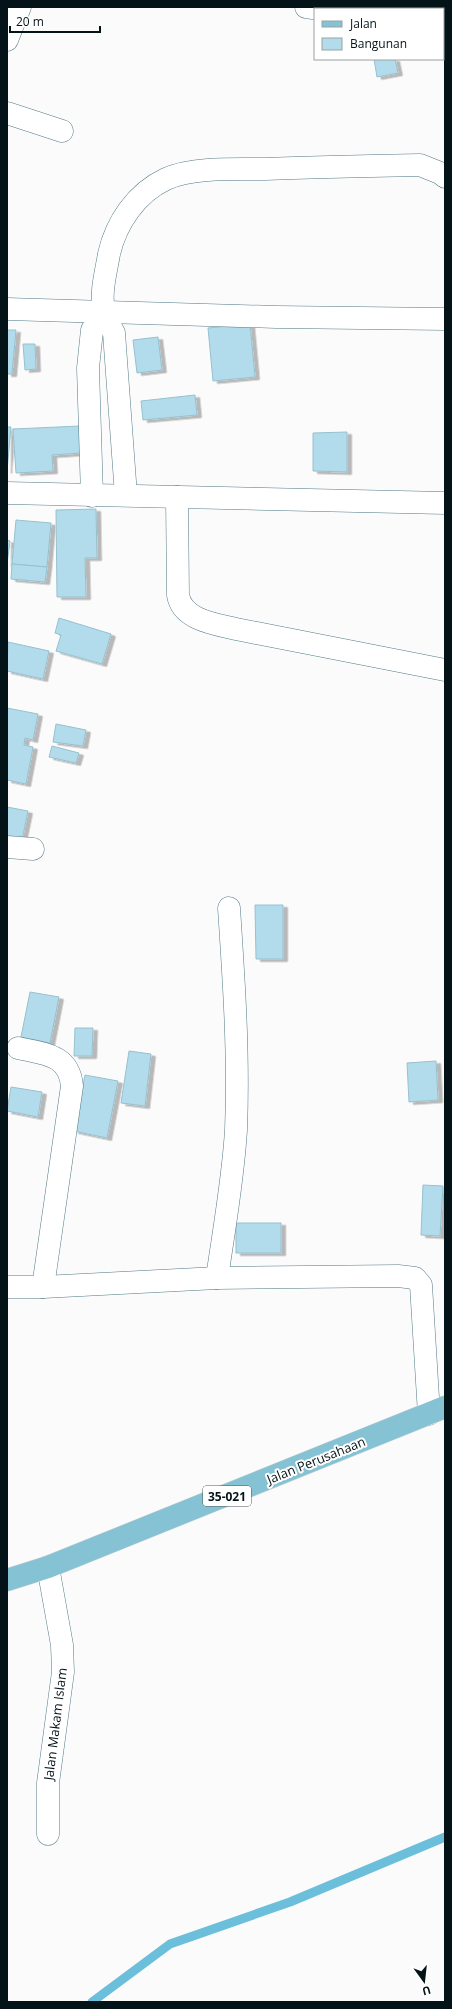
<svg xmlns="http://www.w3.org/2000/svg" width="452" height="2009" font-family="'Open Sans',sans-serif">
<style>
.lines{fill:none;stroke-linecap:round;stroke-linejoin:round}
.stream{stroke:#6bbfda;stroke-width:9}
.building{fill:#b2dceb;stroke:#97c0ce;filter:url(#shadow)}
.street-casing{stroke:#527986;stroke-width:23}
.primary-casing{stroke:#d7d9da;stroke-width:23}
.street{stroke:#fff;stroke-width:22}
.primary{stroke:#84c2d4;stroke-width:22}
.labels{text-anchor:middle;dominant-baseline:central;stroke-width:4;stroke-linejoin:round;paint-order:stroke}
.shield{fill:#fff;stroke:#4f5a5d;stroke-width:1}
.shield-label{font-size:12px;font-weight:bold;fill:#041318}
.street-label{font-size:13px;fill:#041318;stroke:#fff}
</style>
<defs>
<filter id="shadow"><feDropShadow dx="4.5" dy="2.5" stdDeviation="0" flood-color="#0004"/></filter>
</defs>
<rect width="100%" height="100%" fill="#fbfbfb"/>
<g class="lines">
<polyline class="stream" points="92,2002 170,1944 290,1902 445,1837"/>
</g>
<g class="building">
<polygon points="374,59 395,59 398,73 377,77"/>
<polygon points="250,324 255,377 213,381 208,328"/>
<polygon points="7,330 16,330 12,374 7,374"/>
<polygon points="158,337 162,370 137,373 133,340"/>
<polygon points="23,344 35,344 36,369 25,370"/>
<polygon points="195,395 197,415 143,420 141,401"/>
<polygon points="80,426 81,453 52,455 53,471 16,473 13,429"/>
<polygon points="7,427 11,427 7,471"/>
<polygon points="347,432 347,472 313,471 313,433"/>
<polygon points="96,509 97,558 85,558 86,597 57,597 56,510"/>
<polygon points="16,520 51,523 47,567 12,564"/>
<polygon points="7,540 10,541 7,564"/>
<polygon points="12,564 47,567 45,582 11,579"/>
<polygon points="59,618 111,634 102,664 56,651 61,635 55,633"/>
<polygon points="8,642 49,651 43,679 7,671"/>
<polygon points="7,708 38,714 33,740 25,738 24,745 33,747 26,784 7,780"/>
<polygon points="56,724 86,730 83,746 53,742"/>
<polygon points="52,746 79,753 76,763 49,757"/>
<polygon points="7,807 28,811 22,840 7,837"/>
<polygon points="255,905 283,905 283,959 256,959"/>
<polygon points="30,992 59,997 50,1043 21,1037"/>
<polygon points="75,1028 93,1028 92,1056 74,1056"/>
<polygon points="129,1051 151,1054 145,1106 121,1103"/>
<polygon points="436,1061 438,1100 409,1102 407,1063"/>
<polygon points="85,1075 118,1081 107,1138 74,1131"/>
<polygon points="11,1087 42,1092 38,1117 7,1111"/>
<polygon points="423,1185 443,1186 440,1236 421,1235"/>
<rect x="236" y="1223" width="45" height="30"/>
</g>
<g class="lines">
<g class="street-casing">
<g id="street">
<polyline points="306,7 313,8"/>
<polyline points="7,40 20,7"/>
<polyline points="7,113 62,131"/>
<polyline points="7,309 276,317 445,319"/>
<polyline points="7,493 445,503"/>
<path d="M126 495 114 333C111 327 105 319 104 311 100 293 106 272 109 254 116 223 136 193 166 179 191 167 236 169 265 169 316 167 368 166 420 165L440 173 445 177"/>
<polyline points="92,496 88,368 92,330 104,312"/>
<path d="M177 497 178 595C182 620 215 624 236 629L445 670"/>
<polyline points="7,847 33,849"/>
<path d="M18 1048C44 1054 69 1054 72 1086L43 1287"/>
<path d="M217 1278C224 1229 233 1180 236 1130 239 1056 234 982 229 908"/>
<polyline points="7,1287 43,1287 217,1278 398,1276 415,1278 421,1285 429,1414"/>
<polyline points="48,1834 48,1783 63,1672 62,1645 48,1567"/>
</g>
</g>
<g class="primary-casing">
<polyline id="primary" points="7,1580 48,1567 445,1407"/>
</g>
<use href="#street" class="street"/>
<use href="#primary" class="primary"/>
</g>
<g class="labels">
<rect class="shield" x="203" y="1486" width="48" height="20" rx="3"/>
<g class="shield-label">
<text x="227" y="1496">35-021</text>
</g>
<g class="street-label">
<text transform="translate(316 1460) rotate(-22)">Jalan Perusahaan</text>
<text transform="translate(55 1724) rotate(-83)">Jalan Makam Islam</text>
</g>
</g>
<rect width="452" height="2009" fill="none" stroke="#041318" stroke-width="16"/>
<rect x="314" y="8" width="130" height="52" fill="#ffffff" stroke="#9ba1a3"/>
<rect x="322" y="21" width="20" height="6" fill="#84c2d4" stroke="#9ba1a3"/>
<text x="350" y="28" font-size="12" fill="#041318">Jalan</text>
<rect x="322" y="38" width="20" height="12" fill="#b2dceb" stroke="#9ba1a3"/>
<text x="350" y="48" font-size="12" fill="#041318">Bangunan</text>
<g transform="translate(424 1981) rotate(165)" stroke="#ffffff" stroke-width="3" paint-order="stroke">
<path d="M0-3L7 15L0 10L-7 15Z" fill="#041318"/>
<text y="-6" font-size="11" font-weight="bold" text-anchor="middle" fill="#041318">U</text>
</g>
<path d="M10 26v6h90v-6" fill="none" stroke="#041318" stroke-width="2"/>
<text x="16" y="26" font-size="12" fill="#041318" stroke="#ffffff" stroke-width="3" paint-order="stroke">20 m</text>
</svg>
